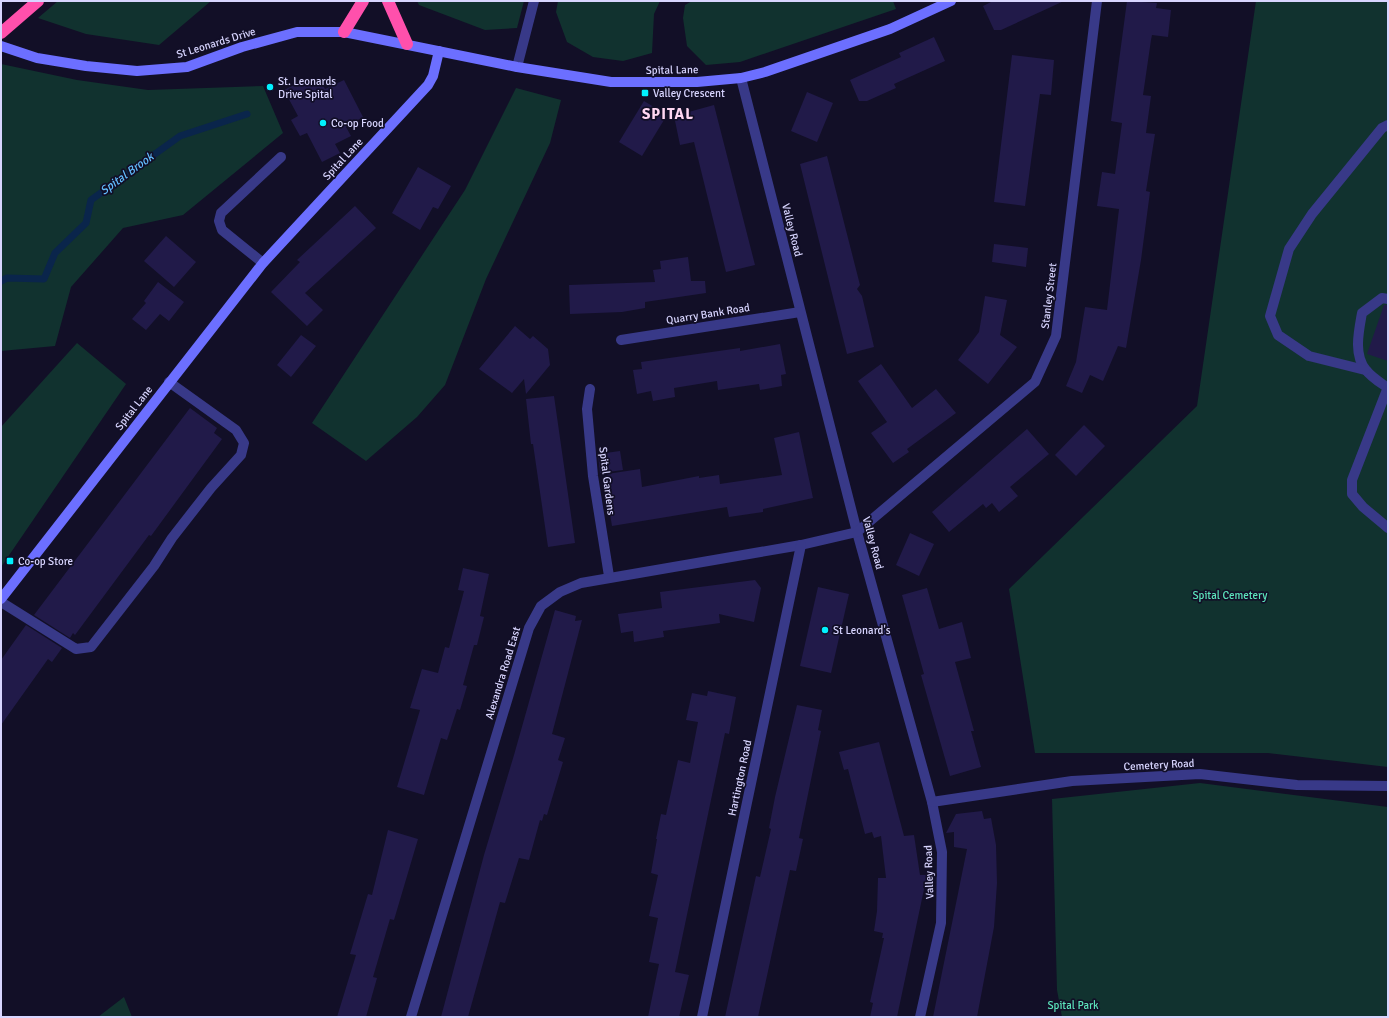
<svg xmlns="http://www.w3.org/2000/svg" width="1389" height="1018" font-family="Signika,sans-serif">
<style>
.green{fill:#11322f}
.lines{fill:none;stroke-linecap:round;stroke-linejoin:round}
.stream{stroke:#0a254b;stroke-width:7}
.building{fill:#211a49}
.lane{stroke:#383988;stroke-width:10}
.street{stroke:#383988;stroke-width:10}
.secondary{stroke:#6c6fff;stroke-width:10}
.highway{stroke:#ff50ac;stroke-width:12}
.poi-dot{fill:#01f1ff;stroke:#120f27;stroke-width:1.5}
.labels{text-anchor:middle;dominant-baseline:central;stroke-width:3.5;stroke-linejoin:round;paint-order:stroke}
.street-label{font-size:11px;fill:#d8d5ff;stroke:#120f27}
.poi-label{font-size:11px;fill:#d8d5ff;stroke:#120f27;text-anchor:start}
.park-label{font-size:11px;fill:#5ce4bc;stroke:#120f27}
.water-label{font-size:12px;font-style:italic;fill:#63beff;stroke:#120f27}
.district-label{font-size:15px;font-weight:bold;letter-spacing:1px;fill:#ffd7f2;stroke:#120f27}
</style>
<rect width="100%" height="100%" fill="#120f27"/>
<g class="green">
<polygon points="58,1 211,1 159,45 86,34 38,18"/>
<polygon points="417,1 524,1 517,28 485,30 419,5"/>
<polygon points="558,1 660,1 654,14 652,53 623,61 593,57 567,42 556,12"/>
<polygon points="692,1 893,1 896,9 740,62 706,65 687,46 683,18 685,5"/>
<polygon points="1256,1 1388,1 1388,767 1268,753 1035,753 1009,589 1197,406"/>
<polygon points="1,64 77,80 148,90 263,86 283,133 183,215 123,228 71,287 55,346 1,351"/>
<polygon points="516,88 561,100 550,143 486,279 445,385 417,417 366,461 312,423 465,190"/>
<polygon points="77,343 126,384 1,567 1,427"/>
<polygon points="1200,783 1388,807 1388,1017 1062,1017 1057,990 1052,799"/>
<polygon points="124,997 132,1017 98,1017"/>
</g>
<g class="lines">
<polyline class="stream" points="1,281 7,278 44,279 55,253 86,223 91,200 180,136 247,114"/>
</g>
<g class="building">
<polygon points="993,1 1064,1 1001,30 994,30 983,6"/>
<polygon points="1127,1 1157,3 1156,8 1171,10 1168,37 1152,35 1151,40 1143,95 1151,96 1146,133 1155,134 1146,191 1150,192 1141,260 1126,348 1118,346 1103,381 1090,375 1082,393 1066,386 1076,362 1085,307 1107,310 1119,209 1097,206 1102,172 1115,174 1122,123 1111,121"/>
<polygon points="934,37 945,61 894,84 896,88 867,101 859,101 850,80 901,57 899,53"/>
<polygon points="1012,55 1054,60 1051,95 1040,94 1025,206 994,202"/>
<polygon points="306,79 309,85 320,79 325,89 344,80 363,117 346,127 351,136 335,144 340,153 322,162 307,133 300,136 291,120 298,116 284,90"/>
<polygon points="807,92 833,103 817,142 791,131"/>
<polygon points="644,101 667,115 642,156 619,142"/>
<polygon points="714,105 755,265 726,272 694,142 680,145 674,116"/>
<polygon points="827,156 860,285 857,289 862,296 874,347 847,354 800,164"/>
<polygon points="418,167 451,186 438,209 433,207 420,230 392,213"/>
<polygon points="355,206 376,228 305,293 323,310 307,326 271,292 300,262 297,260"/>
<polygon points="166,236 196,262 174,287 144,261"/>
<polygon points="994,244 1028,248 1026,267 992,262"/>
<polygon points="688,257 691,281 705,281 706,293 645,302 645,308 622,312 570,314 569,285 655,282 653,270 661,269 660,261"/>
<polygon points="158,282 184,302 169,321 160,314 146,330 132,319 146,303 144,301"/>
<polygon points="985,296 1007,300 1000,335 1017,347 988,384 958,360 979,332"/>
<polygon points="1384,305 1388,305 1388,361 1367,354"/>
<polygon points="515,326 530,339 533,336 548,349 550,365 526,394 524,379 512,393 479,369"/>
<polygon points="301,335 316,346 291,377 277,365"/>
<polygon points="780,344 786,374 781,375 782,386 760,390 759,384 718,390 717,381 674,388 675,397 653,401 651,391 637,394 633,370 642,369 641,362 740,348 740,351"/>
<polygon points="881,364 912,408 936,389 956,413 907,449 909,452 893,463 871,433 887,422 858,381"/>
<polygon points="554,396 575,543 548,547 533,444 531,444 526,399"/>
<polygon points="190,408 217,428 214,433 222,439 151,536 149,535 75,635 73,633 70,638 34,615"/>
<polygon points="1084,425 1105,446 1076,476 1055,455"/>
<polygon points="1027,429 1049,454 1010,487 1018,496 999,512 992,503 986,508 983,504 949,532 932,512"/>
<polygon points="799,432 813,498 763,509 763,512 729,517 727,507 612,526 609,508 612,508 607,474 640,469 642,487 699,476 699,478 719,475 720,484 782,475 774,438"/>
<polygon points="620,451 623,470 600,473 598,454"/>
<polygon points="910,533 934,544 919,576 896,565"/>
<polygon points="463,568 489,574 480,616 484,617 477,645 474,645 463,685 467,686 460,710 457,709 447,740 441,738 424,795 397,787 420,710 410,708 422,669 438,673 445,647 449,648 464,591 458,590"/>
<polygon points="755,580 761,588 754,622 719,614 720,623 663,631 664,637 634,642 633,631 621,633 618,614 662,608 660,592"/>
<polygon points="818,587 849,594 831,673 800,666"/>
<polygon points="927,588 939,629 962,622 971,658 955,662 974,731 971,731 981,767 950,776 921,675 924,674 902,595"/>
<polygon points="555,610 576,616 575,621 582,620 552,734 565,738 558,760 563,762 547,815 544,814 542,821 540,820 529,860 519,858 505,903 500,902 468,1017 441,1017 484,855 514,755"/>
<polygon points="26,625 62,648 52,662 48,659 1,725 1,660"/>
<polygon points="708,691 736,697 729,734 725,733 675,972 689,975 679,1017 648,1017 659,964 649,962 658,918 649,916 658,875 651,873 657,839 656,839 661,814 666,815 678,760 690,763 698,722 686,720 692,693 707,696"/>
<polygon points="797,705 822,710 818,730 821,731 799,838 803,839 796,871 790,870 758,1017 725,1017 756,876 760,877 771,829 769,828 775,797"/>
<polygon points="879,742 904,836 914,835 920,875 927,875 897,1017 870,1017 873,1003 870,1002 884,938 882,938 883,933 874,931 877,911 878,878 886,878 881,836 874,838 872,832 865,834 848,769 844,770 839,752"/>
<polygon points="982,811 984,819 991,818 996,845 997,883 994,927 977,1017 933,1017 967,849 954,847 954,832 946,833 956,814"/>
<polygon points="388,830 418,839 394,920 390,919 373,977 377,978 366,1017 337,1017 356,955 350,954 368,894 372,895"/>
</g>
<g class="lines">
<g class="lane">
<polyline points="517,67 534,1"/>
<polyline points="263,263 222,230 219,221 221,213 281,157"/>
<path d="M1388 299 1382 298 1362 313C1359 330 1353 355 1366 370 1371 377 1381 383 1388 388"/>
<polyline points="1365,370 1309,356 1278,335 1270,316 1289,249 1312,214 1382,128 1388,125"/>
<polyline points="1388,387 1352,480 1352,494 1363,507 1388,528"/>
<polyline points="590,389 587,409 593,476 609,576"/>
<polyline points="1,602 76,649 91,647 154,566 172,538 211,488 241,455 244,443 236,430 169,382"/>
</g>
<g class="street">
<polyline points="741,78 857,532 932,802 942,852 941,923 920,1017"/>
<polyline points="621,340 800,312"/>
<polyline points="932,802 1072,781 1200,774 1297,785 1388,786"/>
<polyline points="411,1017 529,628 541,606 560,592 581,583 801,545 857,532 1035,382 1056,336 1097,1"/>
<polyline points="702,1017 801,545"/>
</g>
<g class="secondary">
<polyline points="1,46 37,58 86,66 137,71 187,67 242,47 297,32 344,32 517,67 611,82 697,82 741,78 765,72 890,29 951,1"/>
<polyline points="1,599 263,263 428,85 433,76 439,51"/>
</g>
<g class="highway">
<polyline points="388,1 407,44"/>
<polyline points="344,32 363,1"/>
<polyline points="1,33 38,1"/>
</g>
</g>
<g class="poi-dot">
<circle cx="270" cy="87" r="4"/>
<rect x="641" y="89" width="8" height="8" rx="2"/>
<circle cx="323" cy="123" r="4"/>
<rect x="6" y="557" width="8" height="8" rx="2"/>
<circle cx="825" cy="630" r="4"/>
</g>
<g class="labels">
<g class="street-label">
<text transform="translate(216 43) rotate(-17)">St Leonards Drive</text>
<text transform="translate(672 70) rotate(-1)">Spital Lane</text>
<text transform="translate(343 159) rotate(-47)">Spital Lane</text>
<text transform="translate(792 230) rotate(76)">Valley Road</text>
<text transform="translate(1049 296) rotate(-83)">Stanley Street</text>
<text transform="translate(708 314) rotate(-9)">Quarry Bank Road</text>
<text transform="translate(134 408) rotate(-52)">Spital Lane</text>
<text transform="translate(607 481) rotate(83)">Spital Gardens</text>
<text transform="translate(873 543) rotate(75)">Valley Road</text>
<text transform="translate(503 673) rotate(-73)">Alexandra Road East</text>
<text transform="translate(1159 765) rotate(-3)">Cemetery Road</text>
<text transform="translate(740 778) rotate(-78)">Hartington Road</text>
<text transform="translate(929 872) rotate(-92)">Valley Road</text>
</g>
<g class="poi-label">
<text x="278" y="81">St. Leonards<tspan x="278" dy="13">Drive Spital</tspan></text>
<text x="653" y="93">Valley Crescent</text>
<text x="331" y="123">Co-op Food</text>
<text x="18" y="561">Co-op Store</text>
<text x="833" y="630">St Leonard's</text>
</g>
<g class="park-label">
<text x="1230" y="595">Spital Cemetery</text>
<text x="1073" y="1005">Spital Park</text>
</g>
<g class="water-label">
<text transform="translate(127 174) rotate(-36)">Spital Brook</text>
</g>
<g class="district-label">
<text x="668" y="114">SPITAL</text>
</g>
</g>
<rect width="1389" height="1018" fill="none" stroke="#d8d5ff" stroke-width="4"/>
</svg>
